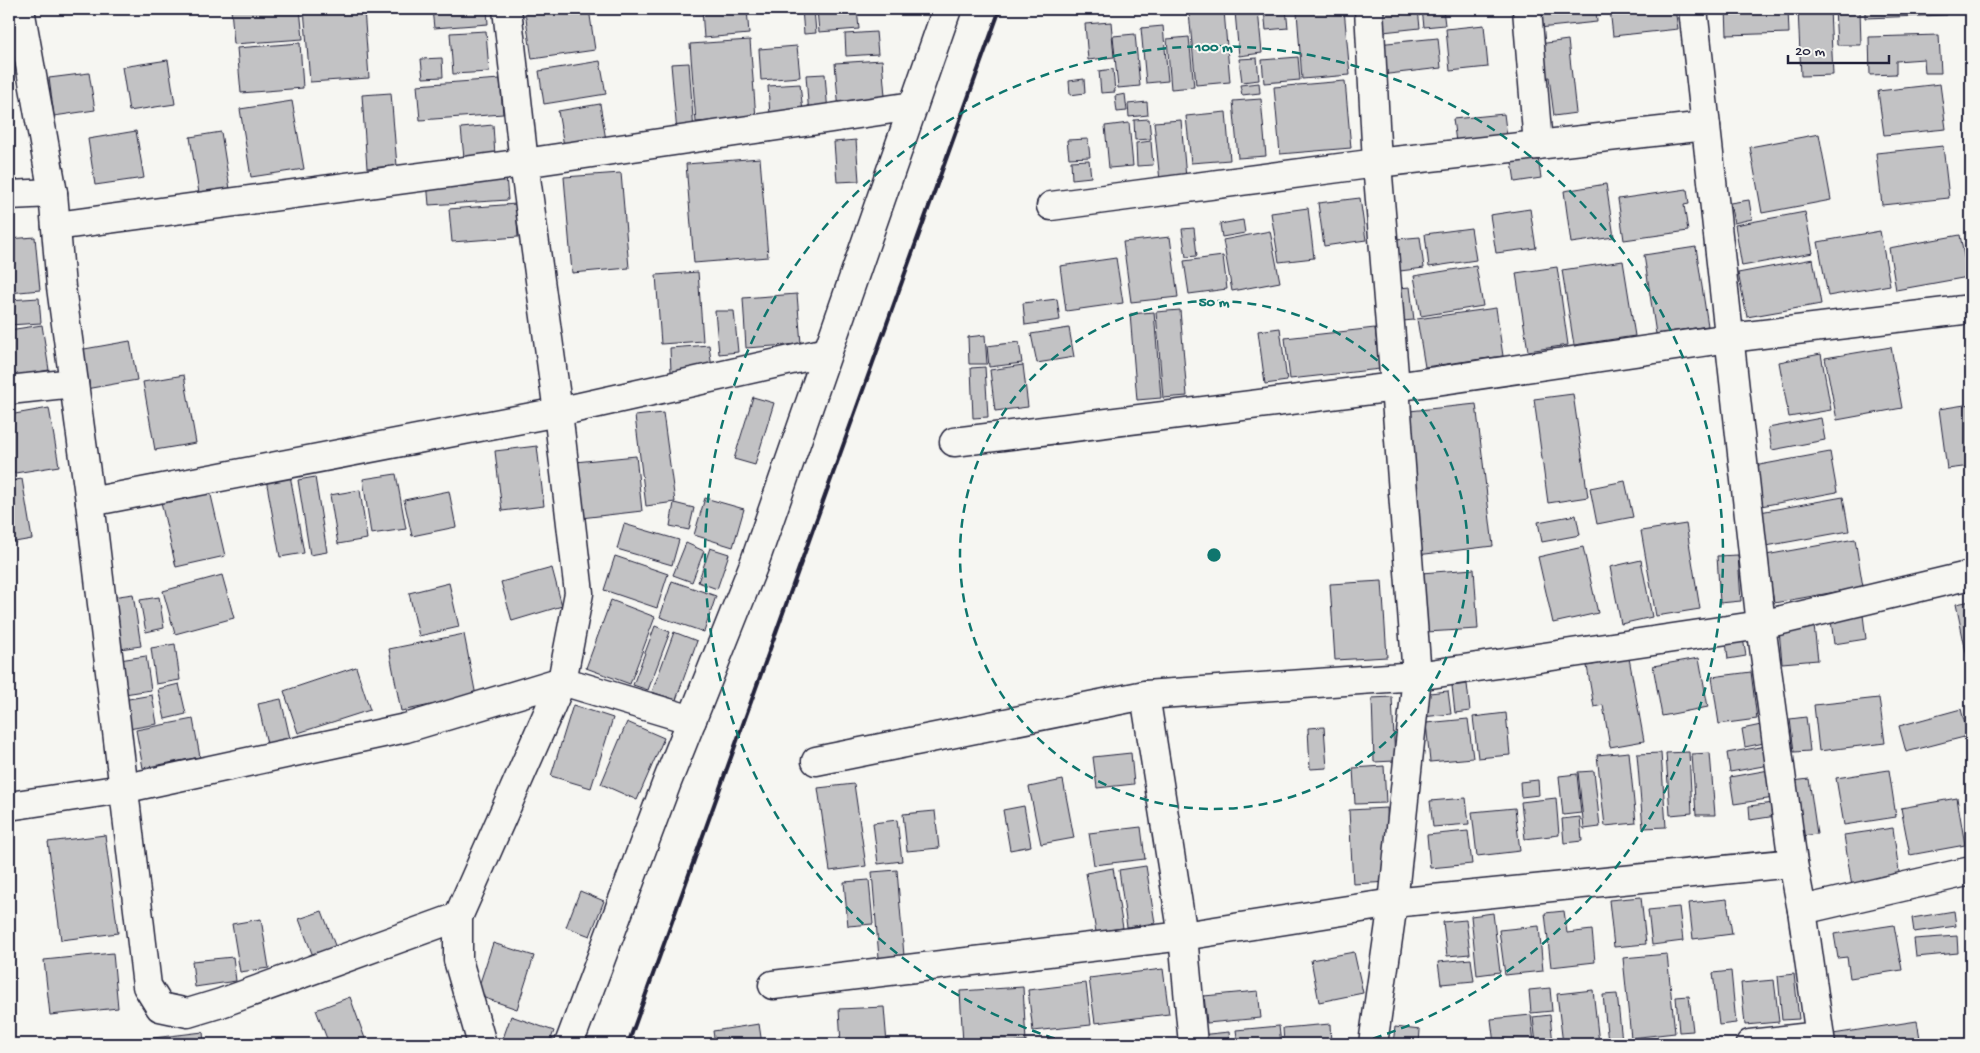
<svg xmlns="http://www.w3.org/2000/svg" width="1980" height="1053" font-family="'Gochi Hand',sans-serif">
<style>
.building{fill:#c2c2c4;stroke:#22223b}
.lines{fill:none;stroke-linecap:round;stroke-linejoin:round}
.minor-casing{stroke:#22223b;stroke-width:31}
.minor{stroke:#f6f6f2;stroke-width:28}
.rail{stroke:#22223b;stroke-width:4}
.ring{fill:none;stroke:#0f766e;stroke-width:2.5;stroke-dasharray:9 6}
.centre{fill:#0f766e;stroke:#f6f6f2;stroke-width:2.5}
.ring-label{font-size:15px;text-anchor:middle;font-weight:bold;fill:#0f766e;stroke:#f6f6f2;stroke-width:4;stroke-linejoin:round;paint-order:stroke}
</style>
<rect width="100%" height="100%" fill="#f6f6f2"/>
<filter id="ink" filterUnits="userSpaceOnUse"><feTurbulence type="fractalNoise" baseFrequency=".02" numOctaves="2"/><feDisplacementMap in="SourceGraphic" scale="10" xChannelSelector="R" yChannelSelector="G"/><feConvolveMatrix kernelMatrix="1 2 1 2 8 2 1 2 1" color-interpolation-filters="sRGB"/></filter>
<g filter="url(#ink)">
<g class="building">
<polygon points="231,9 300,9 303,39 234,44"/>
<polygon points="304,9 364,9 369,78 310,82"/>
<polygon points="432,9 487,9 488,24 434,28"/>
<polygon points="547,9 589,9 595,50 532,59 525,12"/>
<polygon points="702,9 747,9 749,34 704,38"/>
<polygon points="802,9 814,9 816,33 804,34"/>
<polygon points="817,9 857,9 859,29 819,32"/>
<polygon points="1264,9 1286,9 1288,28 1266,30"/>
<polygon points="1344,9 1350,75 1302,79 1297,12"/>
<polygon points="1399,9 1418,9 1420,28 1383,32 1381,11"/>
<polygon points="1422,9 1443,9 1445,25 1424,27"/>
<polygon points="1537,9 1596,9 1597,22 1539,28"/>
<polygon points="1610,9 1675,9 1678,29 1613,36"/>
<polygon points="1726,9 1788,9 1789,33 1727,35"/>
<polygon points="1798,9 1830,9 1833,75 1801,76"/>
<polygon points="1835,9 1860,9 1861,45 1837,45"/>
<polygon points="1865,9 1947,9 1947,15 1865,18"/>
<polygon points="1258,10 1262,53 1239,56 1235,12"/>
<polygon points="1224,11 1230,82 1196,85 1189,13"/>
<polygon points="1111,22 1114,57 1088,60 1085,24"/>
<polygon points="1484,25 1488,67 1450,71 1446,29"/>
<polygon points="1163,26 1168,81 1146,83 1141,28"/>
<polygon points="486,31 489,72 453,74 450,33"/>
<polygon points="876,32 878,54 846,56 845,34"/>
<polygon points="1135,34 1140,86 1118,88 1113,36"/>
<polygon points="1939,35 1941,73 1925,73 1924,59 1896,61 1896,74 1870,75 1869,37"/>
<polygon points="1189,37 1194,87 1171,89 1167,39"/>
<polygon points="1438,38 1441,68 1380,75 1377,44"/>
<polygon points="750,40 756,118 696,122 690,44"/>
<polygon points="1568,40 1576,113 1554,116 1549,77 1543,78 1539,44"/>
<polygon points="300,43 303,88 241,93 237,48"/>
<polygon points="797,46 800,77 761,80 759,49"/>
<polygon points="1298,57 1300,80 1264,83 1262,60"/>
<polygon points="442,58 443,77 423,78 421,59"/>
<polygon points="1257,58 1259,80 1242,82 1239,59"/>
<polygon points="168,60 175,104 129,111 122,67"/>
<polygon points="882,60 886,108 839,112 835,63"/>
<polygon points="600,61 606,94 544,104 539,71"/>
<polygon points="689,63 694,132 677,133 671,64"/>
<polygon points="1113,69 1115,92 1101,93 1099,71"/>
<polygon points="89,73 95,110 54,116 49,78"/>
<polygon points="825,74 828,114 809,116 806,75"/>
<polygon points="500,79 503,114 420,120 417,85"/>
<polygon points="1084,79 1085,93 1070,95 1069,81"/>
<polygon points="1345,81 1351,148 1280,154 1274,87"/>
<polygon points="1259,83 1260,93 1242,95 1240,85"/>
<polygon points="800,84 803,112 770,115 768,86"/>
<polygon points="1940,84 1946,129 1884,135 1878,91"/>
<polygon points="391,93 397,166 367,168 362,95"/>
<polygon points="1125,94 1127,111 1117,112 1115,96"/>
<polygon points="1261,99 1266,156 1238,158 1233,101"/>
<polygon points="292,101 304,169 251,177 240,109"/>
<polygon points="1147,102 1148,115 1129,117 1128,104"/>
<polygon points="600,104 607,146 565,152 558,111"/>
<polygon points="1226,112 1230,160 1191,163 1186,116"/>
<polygon points="1504,114 1507,137 1456,142 1453,119"/>
<polygon points="1149,119 1151,139 1135,140 1134,120"/>
<polygon points="1181,120 1186,178 1160,181 1154,122"/>
<polygon points="1129,123 1133,166 1109,168 1105,126"/>
<polygon points="493,125 495,156 464,158 461,128"/>
<polygon points="136,131 144,178 95,185 88,139"/>
<polygon points="221,132 230,189 199,193 190,137"/>
<polygon points="1819,134 1831,200 1762,213 1750,147"/>
<polygon points="1088,139 1090,157 1069,158 1067,140"/>
<polygon points="856,140 859,181 837,182 834,142"/>
<polygon points="1151,141 1153,165 1137,166 1136,143"/>
<polygon points="1943,146 1949,198 1882,205 1876,153"/>
<polygon points="760,158 768,257 694,263 686,164"/>
<polygon points="1538,158 1541,178 1515,182 1512,162"/>
<polygon points="1089,160 1091,177 1072,179 1071,161"/>
<polygon points="621,173 629,268 572,273 564,177"/>
<polygon points="506,175 508,200 429,205 427,181"/>
<polygon points="1606,184 1614,237 1571,243 1564,191"/>
<polygon points="1687,189 1689,204 1684,205 1688,231 1624,240 1618,199"/>
<polygon points="1360,198 1366,240 1324,246 1318,203"/>
<polygon points="1749,200 1752,219 1734,223 1730,203"/>
<polygon points="516,204 518,237 452,242 449,209"/>
<polygon points="1308,208 1314,258 1279,262 1271,213"/>
<polygon points="1530,209 1536,248 1496,253 1490,215"/>
<polygon points="1805,212 1813,253 1742,266 1735,225"/>
<polygon points="1243,220 1245,233 1222,237 1220,224"/>
<polygon points="1194,228 1197,256 1186,257 1182,229"/>
<polygon points="1471,228 1476,260 1429,267 1425,234"/>
<polygon points="1270,231 1280,282 1232,291 1223,240"/>
<polygon points="1880,231 1890,285 1828,296 1818,242"/>
<polygon points="1960,235 1968,277 1896,290 1889,248"/>
<polygon points="35,237 40,290 9,293 9,239"/>
<polygon points="1170,237 1178,297 1131,302 1123,242"/>
<polygon points="1420,237 1424,268 1400,271 1396,239"/>
<polygon points="1696,247 1708,326 1656,334 1644,255"/>
<polygon points="1223,256 1227,289 1189,294 1184,261"/>
<polygon points="1116,258 1123,303 1066,311 1060,266"/>
<polygon points="1813,259 1821,304 1747,317 1738,273"/>
<polygon points="1623,261 1635,336 1574,345 1562,270"/>
<polygon points="1476,266 1483,306 1421,316 1414,276"/>
<polygon points="1557,267 1568,345 1528,351 1516,273"/>
<polygon points="698,272 703,341 661,344 656,275"/>
<polygon points="1410,287 1414,320 1403,321 1399,288"/>
<polygon points="797,294 801,344 746,348 743,298"/>
<polygon points="39,298 41,323 9,325 9,300"/>
<polygon points="1057,299 1060,320 1025,325 1023,303"/>
<polygon points="1496,308 1503,356 1425,367 1417,319"/>
<polygon points="1180,310 1187,396 1163,398 1156,312"/>
<polygon points="715,311 734,311 738,352 719,354"/>
<polygon points="1154,312 1161,398 1137,400 1130,314"/>
<polygon points="42,325 49,370 9,377 9,330"/>
<polygon points="1069,328 1074,357 1037,363 1031,334"/>
<polygon points="1280,328 1287,381 1265,384 1258,331"/>
<polygon points="1375,328 1380,369 1290,379 1285,338"/>
<polygon points="985,335 987,364 969,364 968,337"/>
<polygon points="130,341 137,380 80,390 73,351"/>
<polygon points="1019,342 1022,363 989,367 987,346"/>
<polygon points="709,345 712,369 671,372 670,348"/>
<polygon points="1891,347 1902,408 1837,420 1825,358"/>
<polygon points="1821,354 1831,410 1789,417 1779,362"/>
<polygon points="1023,365 1028,407 995,411 990,370"/>
<polygon points="985,367 988,417 973,418 971,368"/>
<polygon points="184,375 196,443 155,450 143,382"/>
<polygon points="1573,394 1588,497 1548,503 1534,399"/>
<polygon points="753,397 774,403 755,465 734,459"/>
<polygon points="1476,404 1493,546 1417,555 1400,412"/>
<polygon points="1971,404 1971,466 1947,469 1939,409"/>
<polygon points="49,408 59,466 9,474 9,415"/>
<polygon points="663,413 675,502 646,506 635,416"/>
<polygon points="1821,418 1825,440 1772,450 1768,428"/>
<polygon points="537,446 544,506 502,511 495,451"/>
<polygon points="1830,452 1837,492 1761,506 1754,466"/>
<polygon points="636,456 642,511 581,518 575,462"/>
<polygon points="396,474 406,529 371,534 363,479"/>
<polygon points="290,475 304,553 280,557 266,479"/>
<polygon points="315,477 327,552 310,555 298,480"/>
<polygon points="22,479 32,539 9,543 9,481"/>
<polygon points="1625,481 1633,517 1597,524 1590,488"/>
<polygon points="360,490 367,539 338,544 330,495"/>
<polygon points="210,491 225,556 176,567 161,502"/>
<polygon points="449,491 456,527 412,536 404,500"/>
<polygon points="1843,497 1849,531 1766,546 1760,512"/>
<polygon points="705,498 744,509 733,547 694,535"/>
<polygon points="674,503 694,508 689,530 670,526"/>
<polygon points="1576,515 1580,535 1542,542 1538,522"/>
<polygon points="624,524 679,540 672,565 617,549"/>
<polygon points="1686,524 1700,609 1656,616 1641,531"/>
<polygon points="1855,539 1863,587 1774,603 1766,555"/>
<polygon points="686,543 704,551 692,582 673,575"/>
<polygon points="1583,547 1598,613 1553,623 1538,557"/>
<polygon points="710,548 729,554 717,589 698,582"/>
<polygon points="1738,555 1741,601 1720,603 1717,556"/>
<polygon points="615,556 668,574 657,608 604,590"/>
<polygon points="1641,560 1652,617 1621,624 1610,567"/>
<polygon points="552,568 562,606 512,621 501,582"/>
<polygon points="1474,569 1478,629 1426,632 1421,573"/>
<polygon points="222,575 234,618 175,634 163,591"/>
<polygon points="672,581 716,596 704,632 660,617"/>
<polygon points="1382,581 1387,657 1335,660 1330,584"/>
<polygon points="449,583 459,627 419,636 409,593"/>
<polygon points="133,594 141,646 113,650 105,598"/>
<polygon points="159,597 164,628 146,632 140,600"/>
<polygon points="611,600 655,617 630,684 586,668"/>
<polygon points="1971,601 1971,657 1967,657 1956,604"/>
<polygon points="1863,615 1866,639 1834,644 1831,620"/>
<polygon points="655,626 670,632 648,690 633,685"/>
<polygon points="1814,626 1818,660 1782,663 1779,630"/>
<polygon points="9,628 14,665 9,665"/>
<polygon points="674,632 697,641 676,700 652,692"/>
<polygon points="464,634 476,696 401,711 389,649"/>
<polygon points="1743,638 1746,656 1728,659 1726,641"/>
<polygon points="175,644 180,680 156,684 151,648"/>
<polygon points="146,656 151,690 118,695 113,661"/>
<polygon points="1629,658 1644,741 1610,747 1603,705 1594,707 1587,666"/>
<polygon points="1699,658 1708,707 1662,716 1653,666"/>
<polygon points="356,667 370,710 298,733 284,691"/>
<polygon points="1751,672 1757,719 1719,724 1712,677"/>
<polygon points="179,684 186,714 165,719 158,689"/>
<polygon points="1467,684 1470,711 1455,713 1452,686"/>
<polygon points="1448,691 1451,714 1422,717 1420,694"/>
<polygon points="152,695 157,724 123,730 117,701"/>
<polygon points="1392,697 1395,761 1374,762 1372,698"/>
<polygon points="1879,698 1885,743 1819,751 1814,705"/>
<polygon points="281,699 291,743 268,748 258,704"/>
<polygon points="573,705 613,718 591,788 551,776"/>
<polygon points="1961,709 1968,736 1906,752 1899,726"/>
<polygon points="1506,713 1510,755 1478,758 1473,717"/>
<polygon points="1806,717 1810,751 1794,752 1790,719"/>
<polygon points="193,719 200,757 143,768 136,730"/>
<polygon points="1468,719 1473,758 1430,762 1426,723"/>
<polygon points="627,722 664,738 637,800 601,784"/>
<polygon points="1761,725 1764,743 1745,747 1742,729"/>
<polygon points="1324,727 1327,768 1310,769 1308,728"/>
<polygon points="1766,746 1769,765 1730,772 1727,753"/>
<polygon points="1629,752 1636,823 1605,826 1597,755"/>
<polygon points="1689,752 1692,813 1670,815 1666,753"/>
<polygon points="1131,753 1134,784 1097,788 1093,757"/>
<polygon points="1661,753 1666,827 1643,828 1637,754"/>
<polygon points="1710,753 1715,815 1696,815 1692,754"/>
<polygon points="1384,766 1386,803 1355,804 1353,768"/>
<polygon points="1769,770 1774,798 1734,804 1730,777"/>
<polygon points="1889,770 1896,817 1844,825 1836,778"/>
<polygon points="1594,771 1600,827 1584,829 1578,772"/>
<polygon points="1577,774 1581,813 1563,815 1559,776"/>
<polygon points="1809,779 1817,834 1801,836 1793,781"/>
<polygon points="1063,780 1074,838 1041,844 1029,787"/>
<polygon points="1538,780 1539,795 1521,797 1520,782"/>
<polygon points="854,784 866,866 830,871 818,788"/>
<polygon points="1466,798 1469,824 1433,827 1430,801"/>
<polygon points="1556,798 1559,835 1525,839 1521,802"/>
<polygon points="1957,798 1965,845 1910,855 1901,808"/>
<polygon points="1774,803 1776,816 1750,820 1749,806"/>
<polygon points="1024,806 1031,846 1010,850 1003,810"/>
<polygon points="1387,808 1390,882 1353,884 1349,810"/>
<polygon points="1515,808 1520,851 1477,856 1472,812"/>
<polygon points="935,811 939,848 907,851 903,814"/>
<polygon points="1580,817 1582,841 1564,843 1562,819"/>
<polygon points="897,820 902,861 878,864 873,823"/>
<polygon points="1141,827 1145,859 1094,865 1089,833"/>
<polygon points="1893,828 1900,880 1852,887 1844,835"/>
<polygon points="1468,831 1472,864 1430,868 1427,835"/>
<polygon points="105,835 118,933 61,940 48,842"/>
<polygon points="1146,866 1155,923 1127,927 1119,870"/>
<polygon points="1113,868 1123,928 1096,932 1086,873"/>
<polygon points="897,870 904,956 879,958 872,872"/>
<polygon points="869,880 873,924 848,926 844,882"/>
<polygon points="580,891 604,901 590,936 566,927"/>
<polygon points="1641,897 1646,944 1614,947 1609,900"/>
<polygon points="1727,899 1732,934 1693,939 1689,903"/>
<polygon points="1679,907 1683,941 1652,945 1648,910"/>
<polygon points="322,911 339,956 316,964 299,919"/>
<polygon points="1564,911 1567,933 1592,930 1595,962 1551,967 1545,913"/>
<polygon points="1954,911 1956,926 1914,932 1912,918"/>
<polygon points="1493,913 1500,972 1477,975 1471,916"/>
<polygon points="261,919 269,968 240,972 232,924"/>
<polygon points="1466,920 1470,954 1447,956 1443,922"/>
<polygon points="1894,925 1902,970 1850,978 1847,957 1838,958 1834,934"/>
<polygon points="1539,926 1543,971 1505,975 1499,930"/>
<polygon points="1957,936 1958,953 1916,957 1914,939"/>
<polygon points="493,943 534,956 517,1009 476,995"/>
<polygon points="1354,952 1363,993 1319,1002 1311,960"/>
<polygon points="113,953 118,1008 50,1015 44,960"/>
<polygon points="1667,954 1675,1033 1631,1038 1623,958"/>
<polygon points="233,957 236,981 195,987 192,961"/>
<polygon points="1471,959 1474,981 1441,984 1438,962"/>
<polygon points="1163,969 1169,1014 1095,1023 1089,978"/>
<polygon points="1731,971 1736,1023 1719,1025 1713,973"/>
<polygon points="1794,974 1799,1019 1782,1020 1778,976"/>
<polygon points="1774,980 1779,1022 1745,1025 1741,983"/>
<polygon points="1086,983 1091,1025 1033,1031 1028,990"/>
<polygon points="1023,987 1026,1042 963,1044 960,991"/>
<polygon points="1550,988 1552,1011 1531,1013 1529,990"/>
<polygon points="1593,990 1599,1043 1563,1044 1557,994"/>
<polygon points="1258,991 1261,1018 1207,1023 1204,996"/>
<polygon points="1617,994 1622,1041 1608,1042 1603,995"/>
<polygon points="1689,996 1693,1031 1679,1032 1676,997"/>
<polygon points="350,997 367,1044 329,1044 316,1010"/>
<polygon points="884,1007 887,1044 841,1044 839,1009"/>
<polygon points="1531,1015 1534,1044 1494,1044 1491,1019"/>
<polygon points="1550,1015 1553,1044 1536,1044 1533,1017"/>
<polygon points="511,1016 554,1031 549,1044 501,1044"/>
<polygon points="1917,1021 1921,1044 1835,1044 1833,1034"/>
<polygon points="759,1024 762,1044 715,1044 713,1031"/>
<polygon points="1330,1024 1331,1044 1284,1044 1283,1028"/>
<polygon points="1279,1026 1281,1044 1238,1044 1236,1030"/>
<polygon points="1395,1027 1420,1030 1419,1044 1393,1044"/>
<polygon points="203,1032 204,1044 154,1044 153,1038"/>
<polygon points="1229,1032 1230,1044 1200,1044 1199,1035"/>
<polygon points="1971,1038 1971,1044 1938,1044 1938,1043"/>
</g>
<g class="lines">
<g class="minor-casing">
<g id="minor">
<polyline points="20,9 53,193 61,287 90,502 147,986 160,1007 188,1013 221,1003 458,917"/>
<polyline points="507,9 524,163 558,412 579,593 562,681 692,720"/>
<polyline points="1369,9 1377,163 1706,126"/>
<polyline points="1527,9 1538,145"/>
<polyline points="1693,9 1761,625 1793,863 1802,910 1821,1044"/>
<polyline points="9,195 53,193"/>
<polyline points="56,226 524,163 913,106"/>
<polyline points="9,390 74,383"/>
<polyline points="954,442 1395,387 1377,163 1051,206"/>
<polyline points="90,502 558,412 827,352"/>
<polyline points="1145,695 1417,676 1395,387 1730,338 1971,309"/>
<polyline points="9,806 122,789 406,728 562,681 458,917 458,960 482,1044"/>
<polyline points="1802,910 1971,871"/>
<polyline points="773,985 1183,936 1145,695 816,761"/>
<polyline points="569,1044 667,782 754,564 947,9"/>
<polyline points="1193,1044 1183,936 1393,903 1793,863"/>
<polyline points="1373,1044 1393,903 1417,676 1761,625 1971,575"/>
<polyline points="1750,1044 1819,1036"/>
</g>
</g>
<use href="#minor" class="minor"/>
<polyline class="rail" points="628,1044 1000,9"/>
</g>
</g>
<g class="ring">
<circle cx="1214" cy="555" r="254"/>
<path d="M1069 1043A509 509 0 1 1 1359 1043"/>
</g>
<circle cx="1214" cy="555" r="8" class="centre"/>
<g class="ring-label">
<text x="1214" y="51">100 m</text>
<text x="1214" y="306">50 m</text>
</g>
<rect width="1980" height="1053" fill="none" stroke="#f6f6f2" stroke-width="30"/>
<rect x="15" y="15" width="1950" height="1023" fill="none" stroke="#22223b" stroke-width="2" filter="url(#ink)"/>
<path d="M1788 55v8h101v-8" fill="none" stroke="#22223b" stroke-width="2.5"/>
<text x="1795" y="55" font-size="15" fill="#22223b" stroke="#f6f6f2" stroke-width="4" paint-order="stroke">20 m</text>
</svg>
